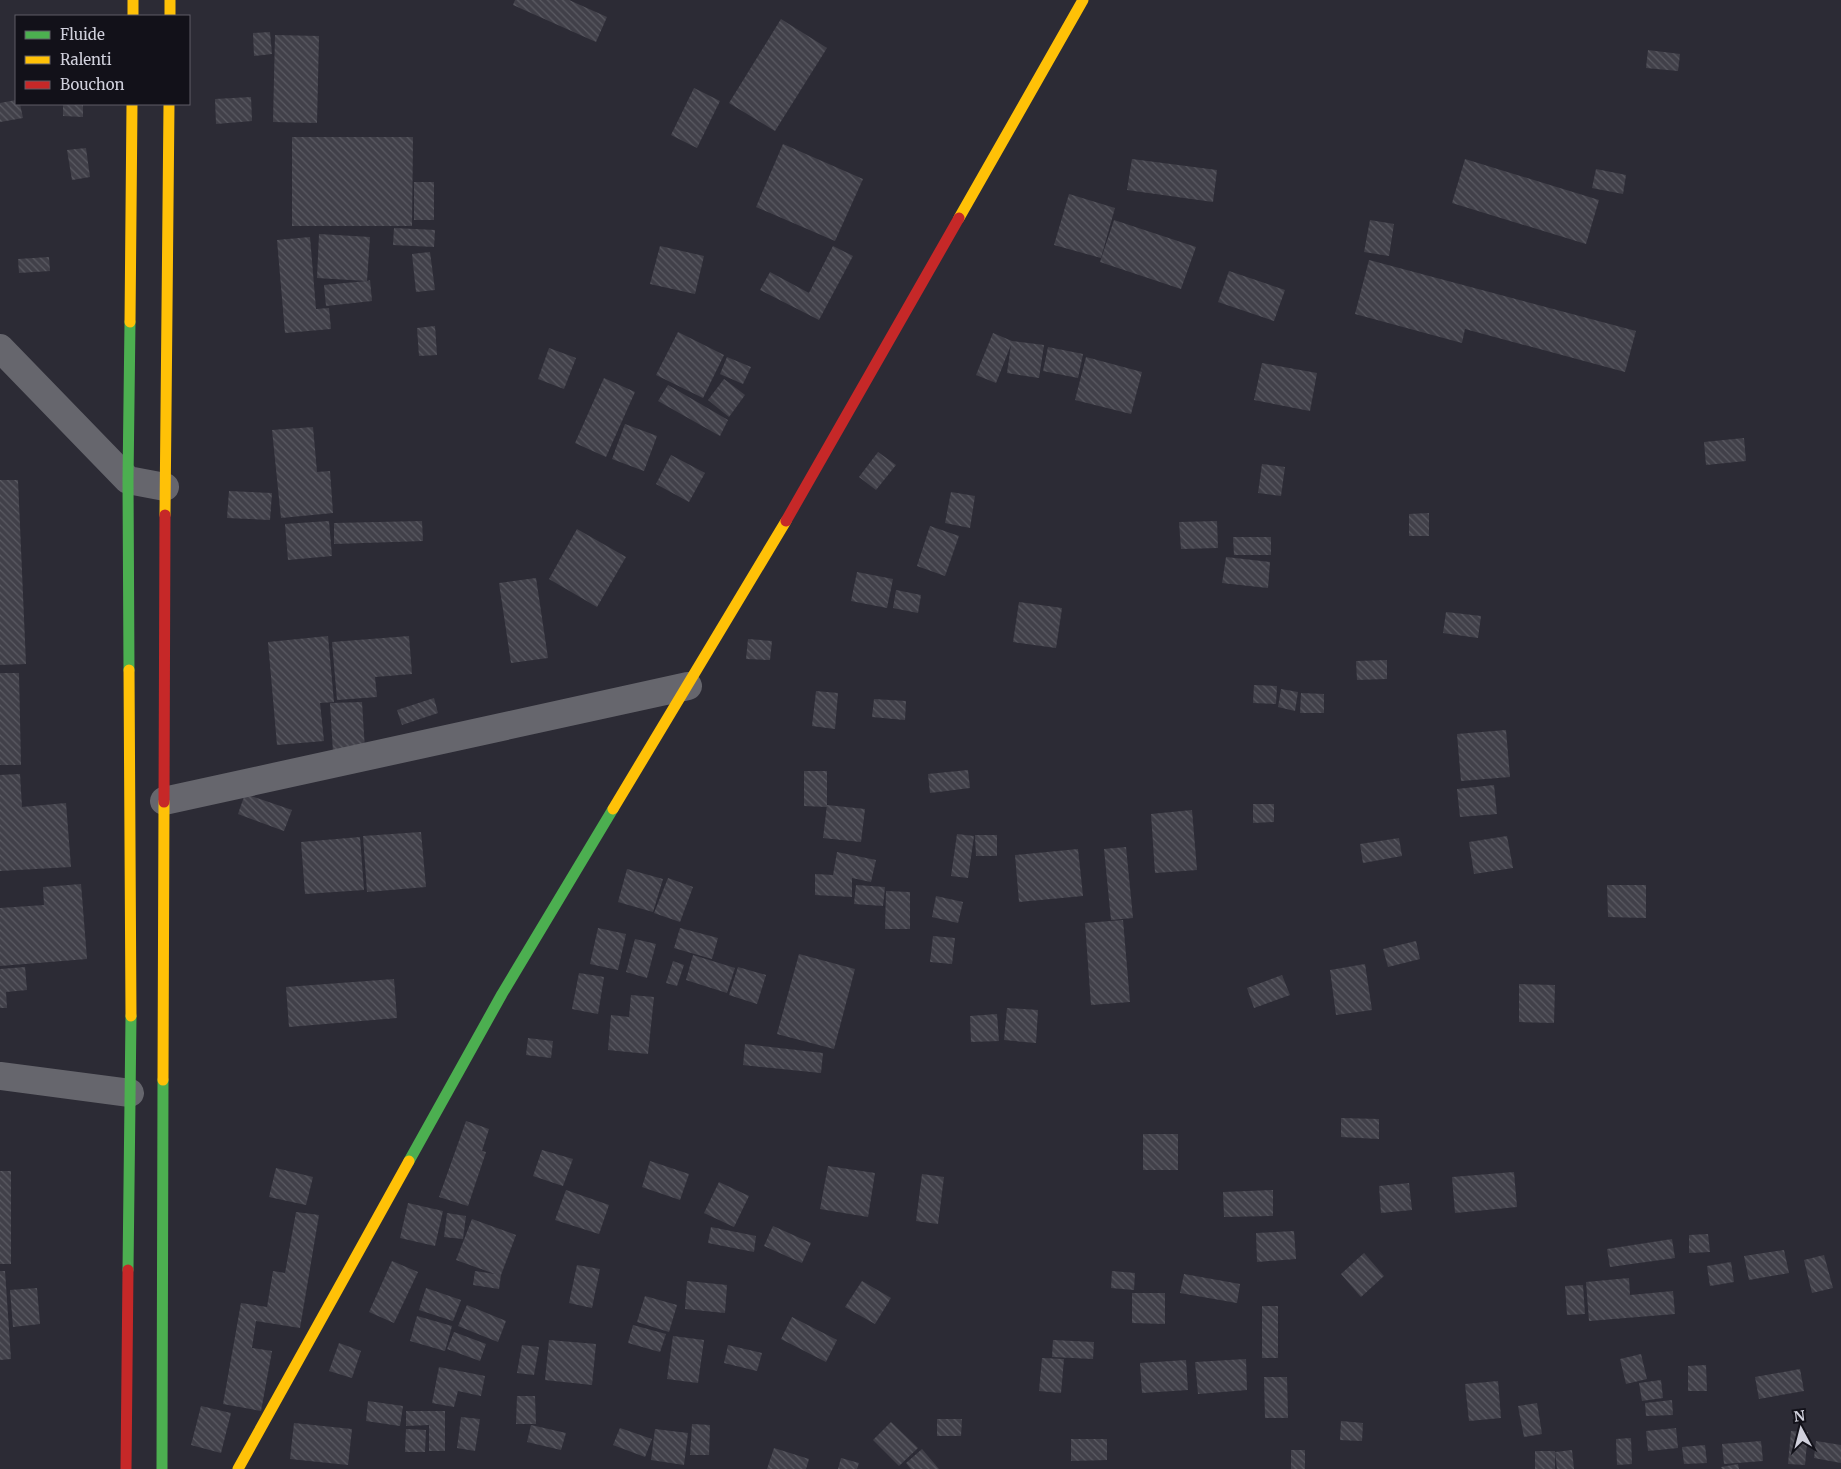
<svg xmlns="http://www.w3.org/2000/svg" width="1841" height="1469" font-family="Merriweather,serif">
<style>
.building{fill:url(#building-back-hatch)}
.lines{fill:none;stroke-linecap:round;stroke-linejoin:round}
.street{stroke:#66666d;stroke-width:28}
.fast{stroke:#4caf50;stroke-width:11}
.slow{stroke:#ffc107;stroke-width:11}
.jam{stroke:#c62828;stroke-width:11}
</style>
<defs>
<pattern id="building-back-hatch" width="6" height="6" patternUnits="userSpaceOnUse" patternTransform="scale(1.25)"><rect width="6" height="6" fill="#414049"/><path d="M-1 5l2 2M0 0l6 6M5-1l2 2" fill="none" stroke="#5b5b63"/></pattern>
</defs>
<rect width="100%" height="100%" fill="#2c2b35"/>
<g class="building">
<polygon points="515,0 569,0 607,17 596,42 513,5"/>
<polygon points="781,19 827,48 775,131 729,103"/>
<polygon points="270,32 272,54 254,56 253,33"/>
<polygon points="275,35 319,36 317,123 273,122"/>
<polygon points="1648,50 1680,54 1678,71 1646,68"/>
<polygon points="694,88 720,101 697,148 671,135"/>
<polygon points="251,97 252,121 216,124 215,99"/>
<polygon points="16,100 16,104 20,104 23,118 0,122 0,103"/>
<polygon points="63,104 83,104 83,117 63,116"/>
<polygon points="292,137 413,137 412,226 292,226"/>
<polygon points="783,144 863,179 835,241 756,207"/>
<polygon points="86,148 90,177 72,180 67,150"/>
<polygon points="1132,159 1217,170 1213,202 1127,190"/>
<polygon points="1465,159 1599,200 1586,244 1452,203"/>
<polygon points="1596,169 1626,175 1623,194 1592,188"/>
<rect x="414" y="182" width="20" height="38"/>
<polygon points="1069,194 1115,208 1101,258 1054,245"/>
<polygon points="1114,220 1196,247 1181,289 1100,262"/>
<polygon points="1370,220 1394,224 1389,256 1364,252"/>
<polygon points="394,228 435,230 434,247 393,245"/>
<polygon points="319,234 370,237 367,281 370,280 372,301 326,306 324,285 367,281 317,278"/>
<polygon points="310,237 316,309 329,308 331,329 285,333 277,240"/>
<polygon points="660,246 704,256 695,294 650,284"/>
<polygon points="833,246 853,256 819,320 760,290 770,272 809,293"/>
<polygon points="430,252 435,290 416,292 412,254"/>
<polygon points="49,257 50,271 19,273 18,259"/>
<polygon points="1369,260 1636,331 1625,372 1465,329 1462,343 1355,314"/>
<polygon points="1229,271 1285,290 1274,321 1218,302"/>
<polygon points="435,326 437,355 419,356 417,328"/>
<polygon points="678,332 724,355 703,398 656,375"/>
<polygon points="993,333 1012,341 1044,345 1039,378 1007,373 1011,345 996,383 976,375"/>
<polygon points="1048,347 1083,354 1078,378 1043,371"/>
<polygon points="549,348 576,358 564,389 538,379"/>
<polygon points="727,357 751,367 743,384 720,374"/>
<polygon points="1086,357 1142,372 1131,414 1075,400"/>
<polygon points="1262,363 1317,373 1310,411 1254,400"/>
<polygon points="604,378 635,392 606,457 575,443"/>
<polygon points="724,379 745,395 729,417 708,400"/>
<polygon points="668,385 728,420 720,436 658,401"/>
<polygon points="625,424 657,436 644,471 612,459"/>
<polygon points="313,427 317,472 330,471 333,513 281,518 272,430"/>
<polygon points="1744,438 1746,461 1706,465 1704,442"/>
<polygon points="878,452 896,465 876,490 859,477"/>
<polygon points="671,455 705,473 689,502 656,484"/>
<polygon points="1262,464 1285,467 1281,496 1258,493"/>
<polygon points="0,480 18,480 26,664 0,665"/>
<polygon points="229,491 272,493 270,520 227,518"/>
<polygon points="951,492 975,496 970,528 945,523"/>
<polygon points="1429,513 1429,536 1409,536 1409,514"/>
<polygon points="329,521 332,556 288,560 285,524"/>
<polygon points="422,521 423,541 334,544 334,523"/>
<polygon points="1217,521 1218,548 1181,549 1179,522"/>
<polygon points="930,526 959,536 945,576 917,566"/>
<polygon points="577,529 626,557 597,607 549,579"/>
<polygon points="1233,537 1271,537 1271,555 1234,555"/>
<polygon points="1226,557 1270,562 1268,588 1222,583"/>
<polygon points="857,572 893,579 887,608 851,601"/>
<polygon points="536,578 548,658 511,663 499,583"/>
<polygon points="896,590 921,595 918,613 893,608"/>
<polygon points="1019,602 1062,608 1056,648 1013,642"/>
<polygon points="1446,612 1481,616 1478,638 1443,633"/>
<polygon points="328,636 334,702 320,703 324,741 277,745 268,642"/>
<polygon points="409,636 412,674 375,677 377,697 337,700 332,642"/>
<polygon points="748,639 772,641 770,660 746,659"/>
<polygon points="1387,660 1387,679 1357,680 1356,661"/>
<polygon points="0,673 19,673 21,765 0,765"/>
<polygon points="1254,685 1277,686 1276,704 1253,703"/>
<polygon points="1281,689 1298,692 1295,711 1278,707"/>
<polygon points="816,691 838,693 835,729 812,726"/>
<polygon points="1301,693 1324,694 1324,713 1300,713"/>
<polygon points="434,698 438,713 402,725 397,710"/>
<polygon points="874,699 906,701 905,720 872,717"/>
<polygon points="362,702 365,750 333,752 330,703"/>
<polygon points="1506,730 1510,777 1461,781 1457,734"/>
<polygon points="968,770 970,788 930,793 928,774"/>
<polygon points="804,771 827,771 827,807 804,806"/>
<polygon points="20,774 22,807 66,803 71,867 0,871 0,775"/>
<polygon points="1494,785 1497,814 1460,817 1457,789"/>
<polygon points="245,794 292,810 284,831 238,814"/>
<polygon points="1253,804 1274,804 1274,822 1253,823"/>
<polygon points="827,805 865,809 861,842 823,838"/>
<polygon points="1192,810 1197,870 1155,873 1151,814"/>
<polygon points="421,832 426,887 367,892 363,836"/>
<polygon points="957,834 974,836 968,878 951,876"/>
<polygon points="975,835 997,835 997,856 976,856"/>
<polygon points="1507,836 1513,868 1474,874 1469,842"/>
<polygon points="360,837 364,890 305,894 301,842"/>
<polygon points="1399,838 1402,856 1363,863 1360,844"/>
<polygon points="1126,847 1133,918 1111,920 1104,849"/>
<polygon points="1078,849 1083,896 1019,902 1015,855"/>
<polygon points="837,852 876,860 871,882 852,878 852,897 815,895 815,874 833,875"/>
<polygon points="627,869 663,879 653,912 618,902"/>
<polygon points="668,878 693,887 680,922 654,913"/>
<polygon points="81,884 87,959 0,966 0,908 44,905 43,887"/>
<polygon points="856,885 885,887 883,906 854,904"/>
<polygon points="1607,885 1646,885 1646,918 1608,917"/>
<polygon points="886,891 910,892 910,929 885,929"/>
<polygon points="936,896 963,902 958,923 932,917"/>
<polygon points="1123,920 1130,1002 1091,1005 1085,923"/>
<polygon points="598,928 626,934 618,970 590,964"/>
<polygon points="680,928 718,938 712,959 674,948"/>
<polygon points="933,936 955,938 952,964 930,962"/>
<polygon points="635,939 656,944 647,978 626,972"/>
<polygon points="1416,941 1420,959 1388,967 1383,949"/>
<polygon points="799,954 855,969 834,1049 777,1034"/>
<polygon points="693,955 735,968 727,993 686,980"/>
<polygon points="673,961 684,965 677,986 666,983"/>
<polygon points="1365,964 1372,1010 1336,1015 1330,970"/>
<polygon points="25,967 27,990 6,992 7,1008 0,1008 0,969"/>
<polygon points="738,967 766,975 757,1004 729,995"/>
<polygon points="579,973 604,977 598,1014 572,1009"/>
<polygon points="1282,975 1290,995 1254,1008 1247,988"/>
<polygon points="394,979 397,1018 289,1027 286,987"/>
<polygon points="1519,984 1555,985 1554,1023 1519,1022"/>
<polygon points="631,995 654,997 648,1054 608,1050 611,1015 629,1017"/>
<polygon points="1007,1008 1038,1010 1036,1043 1004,1040"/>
<polygon points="997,1014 999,1041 971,1042 970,1016"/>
<polygon points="528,1038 553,1041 551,1058 526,1055"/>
<polygon points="745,1044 823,1053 821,1073 743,1065"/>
<polygon points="1341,1118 1379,1119 1379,1139 1341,1137"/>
<polygon points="466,1121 489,1129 482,1151 486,1152 468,1206 439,1197"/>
<rect x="1143" y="1134" width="35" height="36"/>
<polygon points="542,1150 573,1159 563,1186 533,1176"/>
<polygon points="650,1161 689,1174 680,1200 642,1187"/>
<polygon points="828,1166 875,1173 868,1217 820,1209"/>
<polygon points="276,1168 313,1177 306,1205 269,1197"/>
<rect x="0" y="1171" width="11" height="93"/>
<polygon points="1514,1172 1517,1207 1455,1213 1452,1177"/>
<polygon points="922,1174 944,1177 938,1224 916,1221"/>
<polygon points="719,1182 749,1196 734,1227 704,1213"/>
<polygon points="1409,1183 1412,1210 1381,1213 1379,1186"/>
<polygon points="566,1190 609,1205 599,1234 555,1220"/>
<polygon points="1273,1190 1273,1216 1224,1217 1223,1192"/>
<polygon points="408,1203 443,1211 435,1246 400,1238"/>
<polygon points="296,1212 319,1215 300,1328 256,1321 252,1348 272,1351 261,1411 223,1404 241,1303 267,1307 273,1271 285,1273"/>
<polygon points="447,1213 466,1216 463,1239 444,1237"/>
<polygon points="472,1219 516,1235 501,1275 499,1289 473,1285 475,1271 495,1274 456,1260"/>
<polygon points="773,1226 811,1243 802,1263 764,1246"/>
<polygon points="711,1227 756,1236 754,1252 708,1243"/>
<polygon points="1294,1231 1296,1259 1257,1262 1256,1233"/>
<polygon points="1708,1234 1710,1252 1689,1253 1689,1235"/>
<polygon points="1672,1239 1675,1258 1610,1267 1607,1249"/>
<polygon points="1784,1250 1789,1273 1749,1280 1744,1256"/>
<polygon points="1364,1253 1384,1276 1361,1297 1341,1274"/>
<polygon points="1824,1255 1833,1288 1812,1293 1804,1260"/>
<polygon points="392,1261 418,1272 394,1323 369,1312"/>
<polygon points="1731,1262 1734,1282 1710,1286 1707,1266"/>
<polygon points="577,1265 600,1269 592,1308 569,1303"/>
<polygon points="0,1271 5,1271 11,1359 0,1360"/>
<polygon points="1112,1271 1135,1273 1134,1290 1111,1288"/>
<polygon points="1184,1274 1240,1284 1237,1303 1180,1293"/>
<polygon points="1629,1278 1630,1295 1673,1291 1675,1314 1589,1321 1586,1282"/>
<polygon points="687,1281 727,1285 725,1313 685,1309"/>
<polygon points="862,1281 891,1298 875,1324 845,1307"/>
<polygon points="1583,1285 1585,1314 1567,1315 1565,1286"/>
<polygon points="37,1288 40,1324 13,1327 10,1290"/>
<polygon points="426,1288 461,1300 453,1321 419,1310"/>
<polygon points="1132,1293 1165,1293 1165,1324 1132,1323"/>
<polygon points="645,1296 677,1305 669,1332 637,1322"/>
<polygon points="467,1305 506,1321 498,1342 458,1326"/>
<rect x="1262" y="1306" width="16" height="52"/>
<polygon points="417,1316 452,1326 445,1351 410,1341"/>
<polygon points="792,1317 837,1340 826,1362 781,1339"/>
<polygon points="633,1325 666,1334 660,1352 628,1343"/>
<polygon points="454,1332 486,1344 480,1361 447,1349"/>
<polygon points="673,1336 704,1340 698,1383 667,1379"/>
<polygon points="549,1340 596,1344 592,1385 545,1380"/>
<polygon points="1053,1340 1094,1342 1093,1359 1052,1357"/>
<polygon points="339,1343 361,1351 352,1378 329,1371"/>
<polygon points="522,1345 539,1347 534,1375 517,1373"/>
<polygon points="728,1345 762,1353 757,1371 724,1363"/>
<polygon points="1641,1354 1647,1379 1626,1384 1620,1359"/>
<polygon points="1042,1358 1064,1359 1061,1393 1039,1391"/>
<polygon points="1246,1359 1247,1390 1198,1394 1195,1362"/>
<polygon points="1186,1360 1188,1390 1142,1393 1140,1363"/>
<polygon points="1706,1365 1707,1391 1688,1391 1688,1366"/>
<polygon points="439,1367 485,1376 481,1396 458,1391 454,1407 432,1403"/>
<polygon points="1800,1369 1804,1391 1759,1399 1755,1377"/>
<polygon points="1264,1377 1287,1377 1288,1418 1265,1418"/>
<polygon points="1661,1380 1663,1398 1642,1401 1639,1383"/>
<polygon points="1498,1381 1501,1418 1469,1421 1465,1384"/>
<polygon points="517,1396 535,1396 536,1424 516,1424"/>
<polygon points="1672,1400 1673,1415 1646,1416 1645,1403"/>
<polygon points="368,1401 403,1406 400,1426 366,1421"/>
<polygon points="1537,1403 1542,1434 1524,1437 1518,1406"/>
<polygon points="201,1406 231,1413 221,1453 191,1445"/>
<polygon points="406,1411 445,1411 445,1451 429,1451 429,1425 406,1426"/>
<polygon points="461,1417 480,1419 475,1451 457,1448"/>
<polygon points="937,1419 962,1419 961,1436 937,1436"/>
<polygon points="1341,1421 1363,1423 1362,1441 1340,1440"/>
<polygon points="891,1422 918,1448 899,1466 873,1440"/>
<polygon points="294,1423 352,1429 348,1465 290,1459"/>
<polygon points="692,1424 710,1425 709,1455 690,1455"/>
<polygon points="531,1425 566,1433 561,1450 527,1442"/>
<polygon points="620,1428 652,1439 645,1457 613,1445"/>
<polygon points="1676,1428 1678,1448 1648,1451 1646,1431"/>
<polygon points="406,1429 426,1430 425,1452 405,1452"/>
<polygon points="655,1429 688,1433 684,1465 651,1460"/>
<polygon points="1791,1431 1808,1432 1805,1465 1788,1464"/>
<polygon points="1631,1438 1632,1464 1617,1465 1616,1439"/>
<polygon points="1071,1439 1107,1439 1107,1460 1071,1461"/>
<polygon points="1761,1441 1763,1461 1724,1464 1722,1444"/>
<polygon points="1816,1441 1841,1445 1841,1463 1814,1458"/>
<polygon points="1705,1445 1707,1463 1684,1464 1682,1447"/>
<polygon points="774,1448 809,1459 806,1469 767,1469"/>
<polygon points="922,1449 939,1469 911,1469 906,1463"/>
<rect x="1291" y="1450" width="14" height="19"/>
<polygon points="1572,1450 1574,1469 1557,1469 1555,1452"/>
<rect x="1535" y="1451" width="20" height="18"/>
<polygon points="841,1458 859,1463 857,1469 838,1469"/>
<polygon points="1738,1464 1739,1469 1722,1469 1721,1467"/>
</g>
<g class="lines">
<g class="street">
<polyline points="0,348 128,480 165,487"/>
<polyline points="164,801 688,686"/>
<polyline points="0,1076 130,1093"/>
</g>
<g class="fast">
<polyline points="129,670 128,480 130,322"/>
<polyline points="409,1161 502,994 613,809"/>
<polyline points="128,1270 131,1016"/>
<polyline points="162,1469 163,1080"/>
</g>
<g class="slow">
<polyline points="133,0 133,16"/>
<polyline points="170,0 170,16"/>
<polyline points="959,218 1083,0"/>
<polyline points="130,322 132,104"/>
<polyline points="165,515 169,104"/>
<polyline points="129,670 131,1016"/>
<polyline points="613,809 786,521"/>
<polyline points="163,1080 164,802"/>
<polyline points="238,1469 409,1161"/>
</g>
<g class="jam">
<polyline points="786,521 959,218"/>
<polyline points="164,802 165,515"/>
<polyline points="126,1469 128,1270"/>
</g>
</g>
<rect x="15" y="15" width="175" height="90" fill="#121119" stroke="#5e5d67"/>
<rect x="25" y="31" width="25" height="8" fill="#4caf50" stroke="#5e5d67"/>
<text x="60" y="40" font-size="15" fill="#d0d0dc">Fluide</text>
<rect x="25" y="56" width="25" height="8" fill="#ffc107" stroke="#5e5d67"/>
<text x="60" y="65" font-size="15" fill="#d0d0dc">Ralenti</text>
<rect x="25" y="81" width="25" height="8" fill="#c62828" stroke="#5e5d67"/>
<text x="60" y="90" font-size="15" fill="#d0d0dc">Bouchon</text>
<g transform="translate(1801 1429) rotate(353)" stroke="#121119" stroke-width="4" paint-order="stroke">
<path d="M0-4L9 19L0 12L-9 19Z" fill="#d0d0dc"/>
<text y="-8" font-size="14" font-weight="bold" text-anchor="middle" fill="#d0d0dc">N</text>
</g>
</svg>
